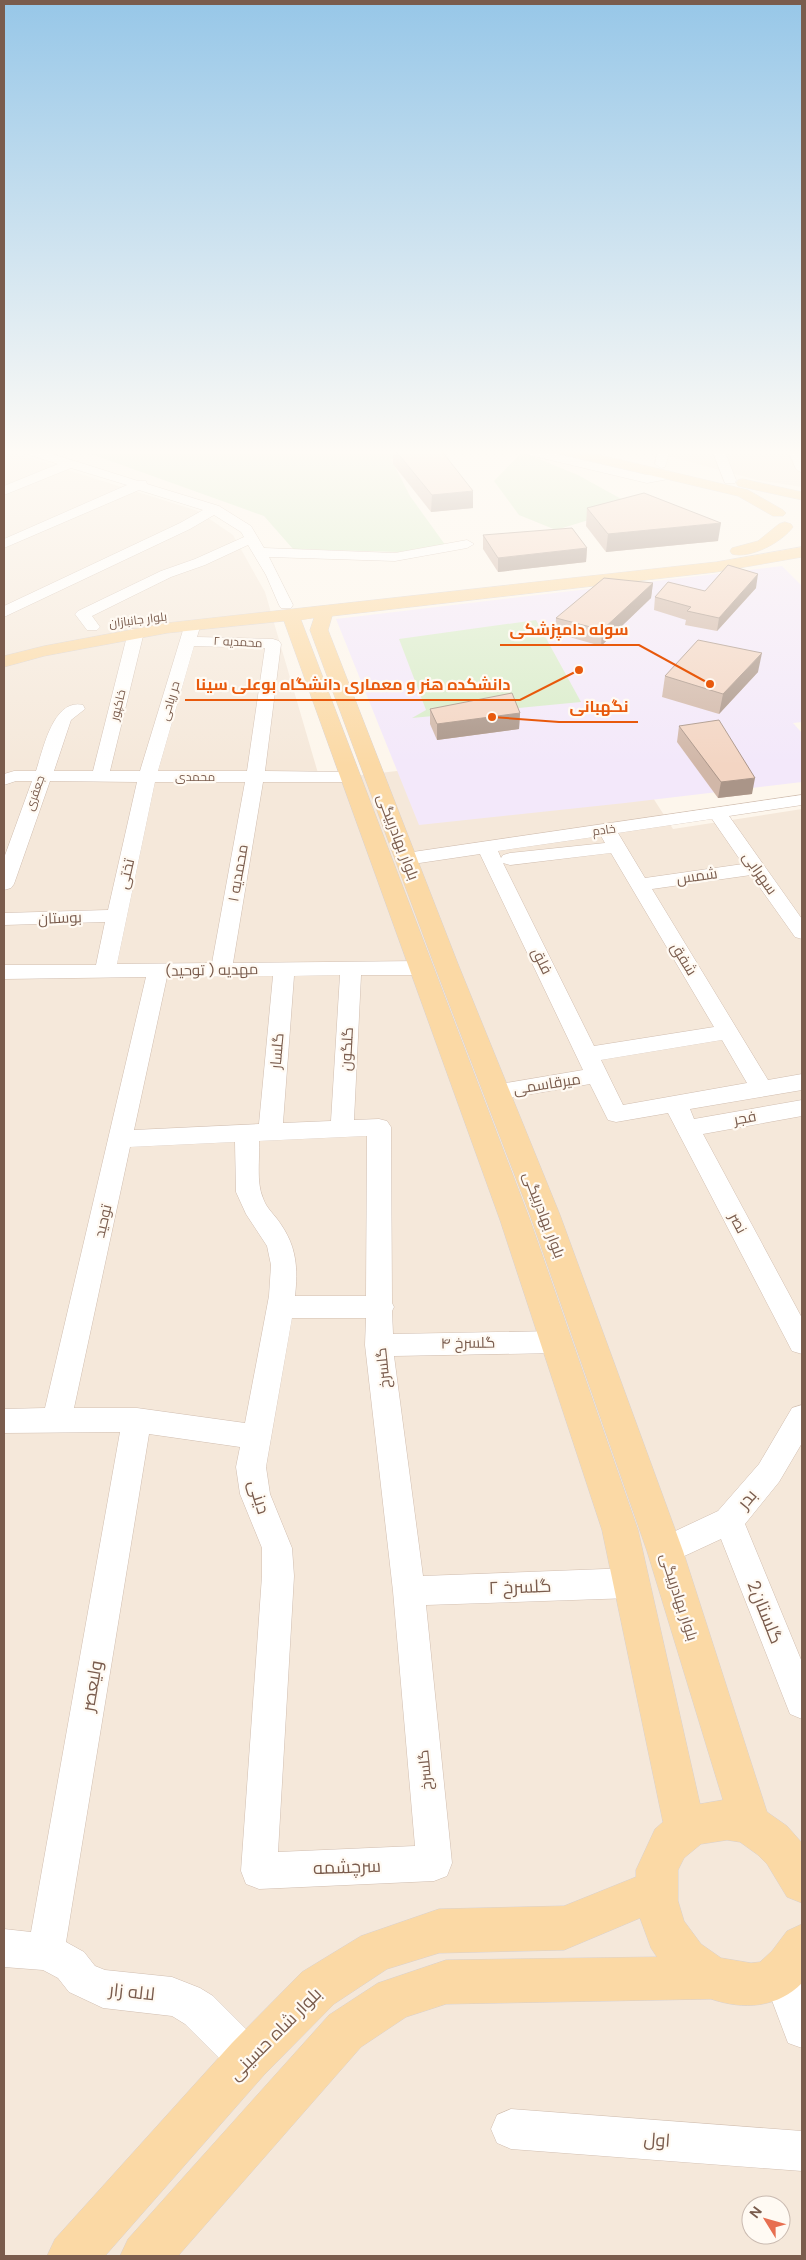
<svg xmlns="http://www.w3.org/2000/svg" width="806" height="2260" font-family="'DM Sans',Cairo,sans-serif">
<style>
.residential{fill:#f5e8da;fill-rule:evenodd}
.education{fill:#f3e8fa}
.green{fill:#d8ecc9}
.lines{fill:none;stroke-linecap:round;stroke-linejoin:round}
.minor-casing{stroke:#d1beb0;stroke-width:1}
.major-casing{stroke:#dad1cd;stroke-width:1}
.minor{fill:#fff;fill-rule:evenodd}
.major{fill:#fbd9a5;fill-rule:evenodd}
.wall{fill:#d1b7a8}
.shaded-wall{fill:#aa9588}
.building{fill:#f3d5c3;stroke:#aa9588}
.labels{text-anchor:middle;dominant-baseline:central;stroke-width:4.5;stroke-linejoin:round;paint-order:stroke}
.far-street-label{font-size:12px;fill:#7a5c4d;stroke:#fffaf3}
.street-label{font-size:15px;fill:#7a5c4d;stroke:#fffaf3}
.near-street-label{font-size:18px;fill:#7a5c4d;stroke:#fffaf3}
.leader{fill:none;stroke:#e8590c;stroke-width:2}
.callout-dot{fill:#e8590c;stroke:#fffaf3;stroke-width:2}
.callout-label{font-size:16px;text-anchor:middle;font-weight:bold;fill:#e8590c;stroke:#fffaf3;stroke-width:4.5;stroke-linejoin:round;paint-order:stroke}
</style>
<rect width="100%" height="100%" fill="#fdf6ec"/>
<g class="residential">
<path d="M4 450 198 511 233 535 265 592 320 780 619 745 673 829 802 809V2256H4ZM751 2205H781V2235H751Z"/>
<polygon points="646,450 801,450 802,487 757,480"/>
</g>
<polygon class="education" points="782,566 802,586 802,722 793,723 802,733 802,782 625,803 419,825 336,619"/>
<g class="green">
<polygon points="80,450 477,450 391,459 410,496 446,546 399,552 293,549 264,516"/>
<polygon points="522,452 578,475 634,506 556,530 519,515 494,481"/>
<polygon points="536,620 581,702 412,718 426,710 399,639"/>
</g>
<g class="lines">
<g class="minor-casing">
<g id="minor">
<polygon points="22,450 40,450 138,481 146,481 147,484 219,506 251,526 264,548 395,553 467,540 474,544 467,548 395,561 269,557 293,605 291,608 281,608 279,605 266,575 248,545 205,565 171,577 92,616 100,627 97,630 87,630 75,614 78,611 161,571 195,559 244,537 241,532 214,515 190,529 4,617 4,606 180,523 203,510 139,490 4,548 4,539 127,485 71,468 4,495 4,486 58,464 24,453"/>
<polygon points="519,450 540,450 647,475 669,471 675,475 674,478 647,483 521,453"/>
<polygon points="658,450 670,450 665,467 661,468 655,464"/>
<polygon points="712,450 724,450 736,480 735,483 725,483"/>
<polygon points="788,450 800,450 802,455 802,473 796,469"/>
<path d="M192 622 197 624 200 627 197 637 273 639 279 641 281 644 265 771 350 772 356 773 359 777 356 781 350 782H263L233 963 421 961 428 963 432 968 428 973 421 975H361L354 1120 379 1119 387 1121 391 1127 392 1303 394 1307 392 1311 393 1334 556 1331 566 1334 570 1342 566 1350 556 1353 394 1356 423 1576 631 1568 642 1573 647 1583 642 1593 631 1598 426 1605 452 1863 447 1876 434 1881 259 1889 246 1884 241 1871 262 1576V1548L240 1494 236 1467 240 1447 149 1434 66 1942 84 1952 95 1966 105 1970 172 1977 200 1988 213 1996 262 2045 268 2059 262 2073 248 2079 234 2073 185 2024 172 2016 103 2008 69 1992 58 1978 43 1970 4 1967V1929L31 1932 120 1432 4 1433V1409L45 1408 146 977 4 979V965H96L105 922 4 925V913L108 910 137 782 50 781 14 884 11 888 4 890V858L32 781H16L4 785V774L14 771H36C43 750 53 698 83 705L85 709 71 720 54 771H93L128 632 131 629H141L144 632 110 771H140L184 627 187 624ZM194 646 265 648 247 771H158ZM155 782H245L212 963 117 964ZM340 975 331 1121 283 1123 294 976ZM273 976 259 1124 134 1130 167 977ZM367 1136 366 1296H295C298 1269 297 1247 280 1223 275 1215 266 1208 263 1198 256 1182 260 1159 259 1141ZM235 1142 236 1192 246 1214 267 1246 271 1265 269 1296 245 1423 137 1408H74L130 1147ZM292 1318H366L365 1345 393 1591 415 1846 278 1852 294 1576 292 1548 270 1494 266 1467Z"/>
<path d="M802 795V805L729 816 802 919V939L795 937 751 875 652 889 768 1080 802 1074V1090L690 1109 694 1119 802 1100V1116L703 1134 802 1318V1354L792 1351 668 1113 616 1122 608 1120 590 1084 496 1100 488 1098 484 1092 488 1086 583 1070 480 854 406 865 399 863 396 859 399 855 406 853ZM712 819 743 864 645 878 618 833ZM601 836 605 843 510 853 503 855 501 858 498 851ZM611 853 714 1027 594 1046 503 863 510 865ZM722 1040 747 1083 623 1105 601 1060Z"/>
<polygon points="802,1405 802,1443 779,1482 745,1524 802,1662 802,1719 790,1714 721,1539 665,1565 654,1561 650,1551 654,1541 718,1511 759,1464 792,1408"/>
<polygon points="781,1955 794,1961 802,1980 802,2048 788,2043 762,1974 768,1961"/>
<polygon points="511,2109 802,2131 802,2171 511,2149 497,2143 491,2129 497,2115"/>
</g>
</g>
<g class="major-casing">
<g id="major">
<polygon points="555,450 579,450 748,490 783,510 786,513 783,516 773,516 738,496 557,453"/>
<polygon points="743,479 802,492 802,500 738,486 736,483 738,480"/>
<path d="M785 522 791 524 793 527C782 542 751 559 732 554L730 551 732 548 758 541 779 524Z"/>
<path d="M802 547V557L716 572 332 616 328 630 458 964 560 1215 683 1551 767 1812 787 1826 802 1843V1903L787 1897 767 1864 758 1855 740 1842 727 1840 701 1844 684 1858 678 1870V1901L684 1921 701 1944 721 1958 751 1963 760 1962 772 1951 787 1931 802 1924V1983C777 2008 744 2010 711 1999L446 2004 406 2017 361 2047 178 2256H120L128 2239 329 2015 378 1983 446 1960 657 1957 651 1948 640 1918 564 1950 439 1953 387 1969 334 2004 264 2075 105 2256H47L55 2239 232 2043 302 1972 361 1936 439 1909 564 1906 636 1877V1870L655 1829 663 1822 602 1530 500 1220 284 621 167 633 44 656 4 667V656L44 646 167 623 716 562ZM314 618 310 630 434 964 530 1215 647 1551 723 1800 700 1804 638 1530 530 1220 301 620Z"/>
</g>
</g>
<use href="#minor" class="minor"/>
<use href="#major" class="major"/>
</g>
<g class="wall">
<polygon points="393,450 441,450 473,508 431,512 393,464"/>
<polygon points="587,508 718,541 606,552 586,526"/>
<polygon points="483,535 587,548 586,562 498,572 483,549"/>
<polygon points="653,583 651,598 601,646 555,633 556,618"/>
<polygon points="756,588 717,631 685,625 686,620 654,610 655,597 705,591"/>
<polygon points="758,672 719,714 662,697 665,676"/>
<polygon points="430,709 520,713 519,729 437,740 430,724"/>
<polygon points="679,726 752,794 718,798 677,742"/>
</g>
<g class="shaded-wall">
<polygon points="473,491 473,508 431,512 432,495"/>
<polygon points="721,523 718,541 606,552 608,534"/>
<polygon points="587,548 586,562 498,572 498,558"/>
<polygon points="758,574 756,588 717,631 719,618"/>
<polygon points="653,583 651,598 601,646 602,630"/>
<polygon points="762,653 758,672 719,714 723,694"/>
<polygon points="520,713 519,729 437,740 437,724"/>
<polygon points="755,778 752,794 718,798 721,782"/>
</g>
<g class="building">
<polygon points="395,450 441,450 473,491 432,495"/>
<polygon points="644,493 721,523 608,534 587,508"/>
<polygon points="572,528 587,548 498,558 483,535"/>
<polygon points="728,565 758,574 719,618 687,611 691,607 655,597 668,582 705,591"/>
<polygon points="604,578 653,583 602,630 556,618"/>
<polygon points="698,640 762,653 723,694 665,676"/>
<polygon points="512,693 520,713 437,724 430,709"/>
<polygon points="719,720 755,778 721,782 679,726"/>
</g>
<linearGradient id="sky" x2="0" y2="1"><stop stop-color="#97c7e8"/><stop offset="0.59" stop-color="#fefbf6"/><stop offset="1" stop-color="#fefbf6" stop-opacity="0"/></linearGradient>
<rect width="806" height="766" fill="url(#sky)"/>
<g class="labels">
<g class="far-street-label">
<text transform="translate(138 620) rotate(-7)">بلوار جانبازان</text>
<text transform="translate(238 642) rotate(3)">محمدیه ۲</text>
<text transform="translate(170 701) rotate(-73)">حر ریاحی</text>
<text transform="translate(118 705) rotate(-76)">خاکپور</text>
<text x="195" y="777">محمدی</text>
<text transform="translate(35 793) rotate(-71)">جعفری</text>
<text transform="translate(604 830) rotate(-8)">خادم</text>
</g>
<g class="street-label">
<text transform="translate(398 837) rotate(69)">بلوار بهادربیگی</text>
<text transform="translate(238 873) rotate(-80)">محمدیه ۱</text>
<text transform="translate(760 873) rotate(55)">سهرابی</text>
<text transform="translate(126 874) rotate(-77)">تختی</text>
<text transform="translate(697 876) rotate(-8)">شمس</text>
<text transform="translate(60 918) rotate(-2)">بوستان</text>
<text transform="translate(684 959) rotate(59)">شفق</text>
<text transform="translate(542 961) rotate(64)">فلق</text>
<text transform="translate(212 970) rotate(-1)">مهدیه ( توحید)</text>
<text transform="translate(347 1049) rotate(-87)">گلگون</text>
<text transform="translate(277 1051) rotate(-85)">گلسار</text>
<text transform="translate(547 1084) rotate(-9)">میرقاسمی</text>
<text transform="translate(745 1118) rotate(-10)">فجر</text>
<text transform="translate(544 1215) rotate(69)">بلوار بهادربیگی</text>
<text transform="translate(103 1221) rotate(-77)">توحید</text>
<text transform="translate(738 1223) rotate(62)">نصر</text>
<text transform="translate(468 1343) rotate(-1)">گلسرخ ۴</text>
<text transform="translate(383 1368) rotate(-96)">گلسرخ</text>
<text transform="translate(679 1597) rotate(72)">بلوار بهادربیگی</text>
<text transform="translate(425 1770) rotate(-95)">گلسرخ</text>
</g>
<g class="near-street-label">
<text transform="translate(259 1497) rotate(73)">دینی</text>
<text transform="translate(747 1499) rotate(-50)">بدر</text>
<text transform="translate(520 1587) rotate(-2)">گلسرخ ۲</text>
<text transform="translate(765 1612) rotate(68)">گلستان2</text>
<text transform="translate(92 1686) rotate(-80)">ولیعصر</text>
<text transform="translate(347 1867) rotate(-2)">سرچشمه</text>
<text transform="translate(132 1992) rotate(6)">لاله زار</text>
<text transform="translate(275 2034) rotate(-45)">بلوار شاه حسینی</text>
<text transform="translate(657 2140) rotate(4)">اول</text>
</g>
</g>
<path class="leader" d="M710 684L639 645H500M579 670L520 700H185M492 717L559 722H638"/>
<g class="callout-dot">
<circle cx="710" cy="684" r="5"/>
<circle cx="579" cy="670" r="5"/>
<circle cx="492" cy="717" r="5"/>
</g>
<g class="callout-label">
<text x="569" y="635">سوله دامپزشکی</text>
<text x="353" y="690">دانشکده هنر و معماری دانشگاه بوعلی سینا</text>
<text x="599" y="712">نگهبانی</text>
</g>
<rect width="806" height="2260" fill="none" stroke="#7a5c4d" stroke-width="10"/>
<g transform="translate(766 2220) rotate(307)"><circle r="24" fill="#fffaf3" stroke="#cabbb1"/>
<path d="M0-4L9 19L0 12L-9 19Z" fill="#e76f51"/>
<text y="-8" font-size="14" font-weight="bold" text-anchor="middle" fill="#7a5c4d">N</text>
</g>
</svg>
